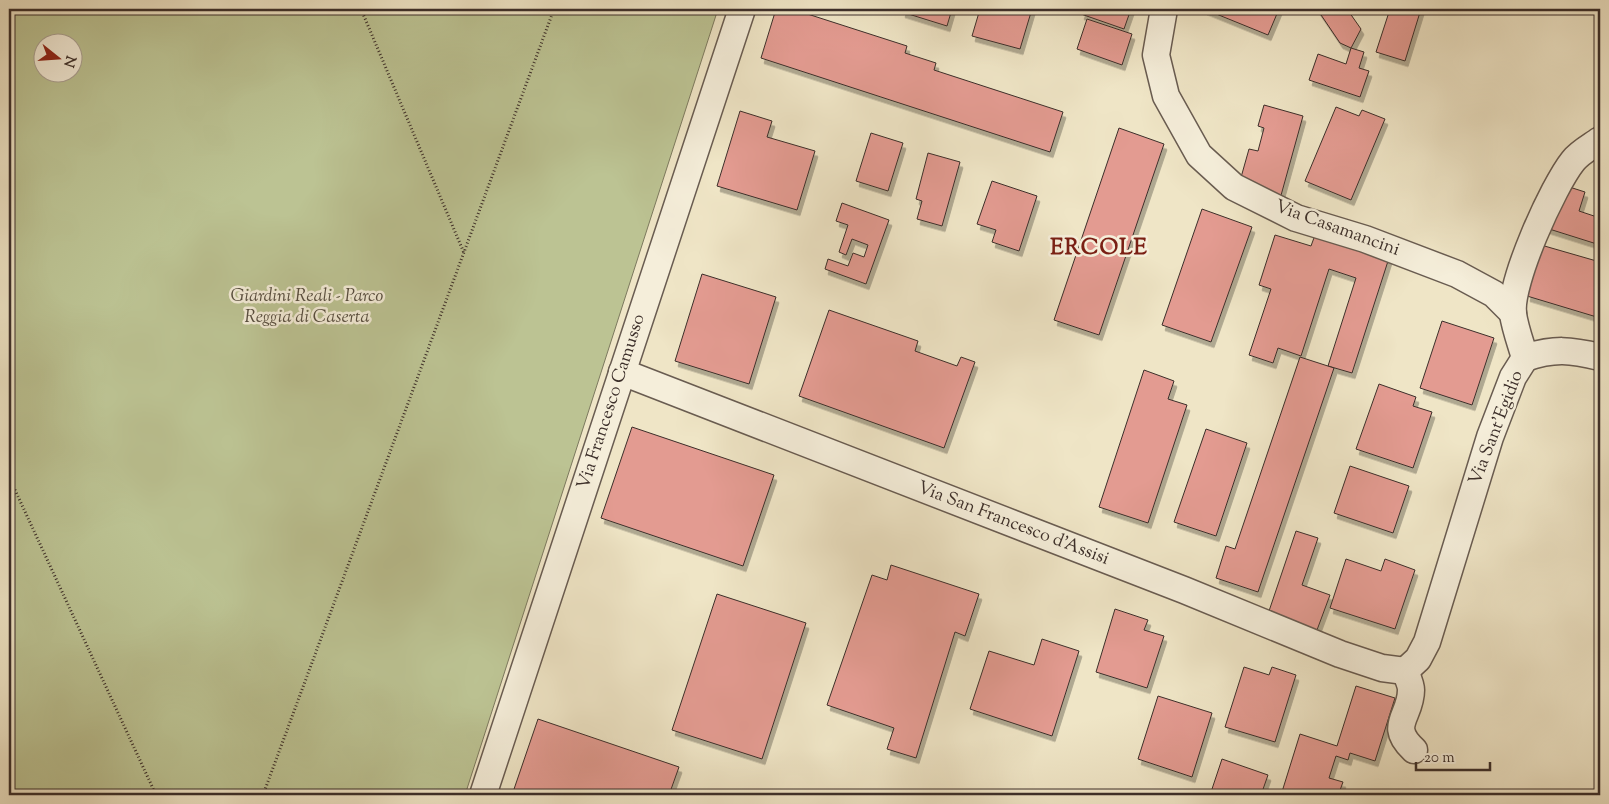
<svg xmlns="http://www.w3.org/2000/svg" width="1609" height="804" font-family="'Sorts Mill Goudy',serif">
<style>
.green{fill:#bcc393;stroke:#7c795e;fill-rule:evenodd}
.building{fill:#e39b91;stroke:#3c2f2a;filter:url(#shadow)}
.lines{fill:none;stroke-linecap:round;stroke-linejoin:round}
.minor-casing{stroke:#695c51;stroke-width:29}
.path{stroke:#3c2f2a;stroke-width:3;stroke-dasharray:1 2.5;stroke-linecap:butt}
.minor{stroke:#f5eeda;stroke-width:26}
.labels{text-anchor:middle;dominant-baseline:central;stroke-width:5;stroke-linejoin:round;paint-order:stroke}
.street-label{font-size:18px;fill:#3c2f2a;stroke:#f5eeda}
.park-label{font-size:18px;font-style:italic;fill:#564d3f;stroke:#f5eeda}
.district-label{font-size:22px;font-weight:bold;letter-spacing:1px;fill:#7a1f14;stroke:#f5eeda}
</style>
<defs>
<filter id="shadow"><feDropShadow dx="3" dy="5.5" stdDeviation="0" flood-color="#0004"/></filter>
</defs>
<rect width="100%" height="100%" fill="#efe5c6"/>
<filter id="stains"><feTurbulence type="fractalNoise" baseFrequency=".004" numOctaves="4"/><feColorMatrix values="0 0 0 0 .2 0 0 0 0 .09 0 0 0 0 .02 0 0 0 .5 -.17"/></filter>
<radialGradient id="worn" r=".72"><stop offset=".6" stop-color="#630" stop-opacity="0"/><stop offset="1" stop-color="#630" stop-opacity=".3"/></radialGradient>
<path class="green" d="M9 9H718L465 795H9ZM42 42H72V72H42Z"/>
<g class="building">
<polygon points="776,9 792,9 907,46 905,53 936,63 934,70 1063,112 1050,152 761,58"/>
<polygon points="903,9 952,9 947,26 902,12"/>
<polygon points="980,9 1032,9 1020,49 972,36"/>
<polygon points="1083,9 1131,9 1124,29 1081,14"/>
<polygon points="1204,9 1279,9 1268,35"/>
<polygon points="1317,9 1347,9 1361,29 1351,48 1340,43"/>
<polygon points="1390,9 1421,9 1405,61 1376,52"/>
<polygon points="1087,19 1132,34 1122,65 1077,49"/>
<polygon points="1351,48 1364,52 1359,68 1369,71 1360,97 1309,80 1318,54 1346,64"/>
<polygon points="1264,105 1303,116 1280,199 1238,188 1249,149 1258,151 1264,128 1258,126"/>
<polygon points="1336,107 1359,116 1362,110 1385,119 1351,200 1305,181"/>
<polygon points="740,111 772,121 767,137 815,151 797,210 717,186"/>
<polygon points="1119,128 1164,144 1099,335 1054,320"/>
<polygon points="871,133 903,143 888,191 856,181"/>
<polygon points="928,153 960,162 942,226 917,219 922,201 916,199"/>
<polygon points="992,181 1037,196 1019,251 992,242 996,230 977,224"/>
<polygon points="1560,184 1585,192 1579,211 1600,218 1600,245 1546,228"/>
<polygon points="842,203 889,220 866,284 825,269 828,259 848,266 853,253 864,257 868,245 852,239 846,255 839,252 848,225 836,221"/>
<polygon points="1202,209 1252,227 1211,342 1162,325"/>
<polygon points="1275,235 1311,246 1315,235 1389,258 1352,373 1328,366 1356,278 1329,269 1301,356 1278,348 1273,363 1249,355 1271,289 1259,285"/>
<polygon points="1541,245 1600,262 1600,318 1527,296"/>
<polygon points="702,274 776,297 749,384 675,361"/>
<polygon points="829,310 918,341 915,351 957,366 961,357 975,362 944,448 799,396"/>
<polygon points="1442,321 1494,338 1472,405 1420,388"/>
<polygon points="1300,357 1334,368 1258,592 1216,578 1226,546 1235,549"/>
<polygon points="1144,370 1174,381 1168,399 1187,405 1148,523 1099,507"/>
<polygon points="1379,384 1416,397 1413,406 1432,412 1413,468 1356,449"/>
<polygon points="632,427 774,475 743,566 601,518"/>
<polygon points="1206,429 1247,443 1216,536 1174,522"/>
<polygon points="1350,466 1409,486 1393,533 1334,513"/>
<polygon points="1296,531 1318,538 1302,585 1330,595 1317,630 1268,614"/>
<polygon points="1346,559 1381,571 1385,559 1415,570 1395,629 1330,608"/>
<polygon points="891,565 979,594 965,636 955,632 916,758 887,749 894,728 827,705 872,575 887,580"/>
<polygon points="717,594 806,623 762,759 672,730"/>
<polygon points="1115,609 1148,620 1144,630 1164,636 1147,688 1096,672"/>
<polygon points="1042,639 1079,651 1052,736 970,709 989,651 1034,665"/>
<polygon points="1244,667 1269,675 1272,667 1296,675 1275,742 1225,727"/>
<polygon points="1356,686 1395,698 1375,761 1350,753 1348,760 1336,756 1329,778 1343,782 1339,793 1346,795 1281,795 1300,734 1337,746"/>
<polygon points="1158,696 1212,713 1192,777 1138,759"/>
<polygon points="538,719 679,767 669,795 512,795"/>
<polygon points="1222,759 1268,775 1261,795 1210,795"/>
</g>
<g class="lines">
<g class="minor-casing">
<g id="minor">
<polyline points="1164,9 1156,55 1166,96 1199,155 1234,187 1296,218 1365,239 1457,274 1494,294 1513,313"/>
<path d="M1525 358C1554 348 1571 350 1600 357"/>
<polyline points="622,372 1184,590 1340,654 1382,668 1405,671"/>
<path d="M1405 671 1418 659 1427 642 1490 437 1513 377 1525 358C1521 344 1515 328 1513 314 1509 283 1553 186 1573 161 1580 152 1592 146 1600 140"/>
<path d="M1405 671C1407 676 1411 684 1411 690 1411 717 1387 725 1414 750"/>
<polyline points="483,795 742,9"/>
</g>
</g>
<g class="path">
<polyline points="361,9 464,253"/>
<polyline points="9,477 156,795"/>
<polyline points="263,795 554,9"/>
</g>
<use href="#minor" class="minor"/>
</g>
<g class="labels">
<g class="street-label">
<text transform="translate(1337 229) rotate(20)">Via Casamancini</text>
<text transform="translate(612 402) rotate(-72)">Via Francesco Camusso</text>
<text transform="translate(1497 428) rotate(-69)">Via Sant'Egidio</text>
<text transform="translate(1013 524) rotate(21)">Via San Francesco d'Assisi</text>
</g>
<g class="park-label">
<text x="307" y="297">Giardini Reali - Parco<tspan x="307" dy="21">Reggia di Caserta</tspan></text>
</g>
<g class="district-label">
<text x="1099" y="249">ERCOLE</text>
</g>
</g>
<rect width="1609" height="804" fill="none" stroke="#efe5c6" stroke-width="30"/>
<rect x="10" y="10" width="1589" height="784" fill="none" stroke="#3c2f2a" stroke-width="2.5"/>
<rect x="15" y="15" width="1579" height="774" fill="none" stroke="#3c2f2a"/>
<g transform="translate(58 58) rotate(107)"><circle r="24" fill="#f5eeda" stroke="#aba294"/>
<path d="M0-4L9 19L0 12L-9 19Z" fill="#8f2418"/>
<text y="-8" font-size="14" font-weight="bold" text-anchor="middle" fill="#3c2f2a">N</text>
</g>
<path d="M1416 762v8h74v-8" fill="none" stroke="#3c2f2a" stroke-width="2.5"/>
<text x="1424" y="762" font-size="15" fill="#3c2f2a" stroke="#f5eeda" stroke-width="4" paint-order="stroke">20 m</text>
<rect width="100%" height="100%" filter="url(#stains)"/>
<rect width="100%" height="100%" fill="url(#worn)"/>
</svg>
